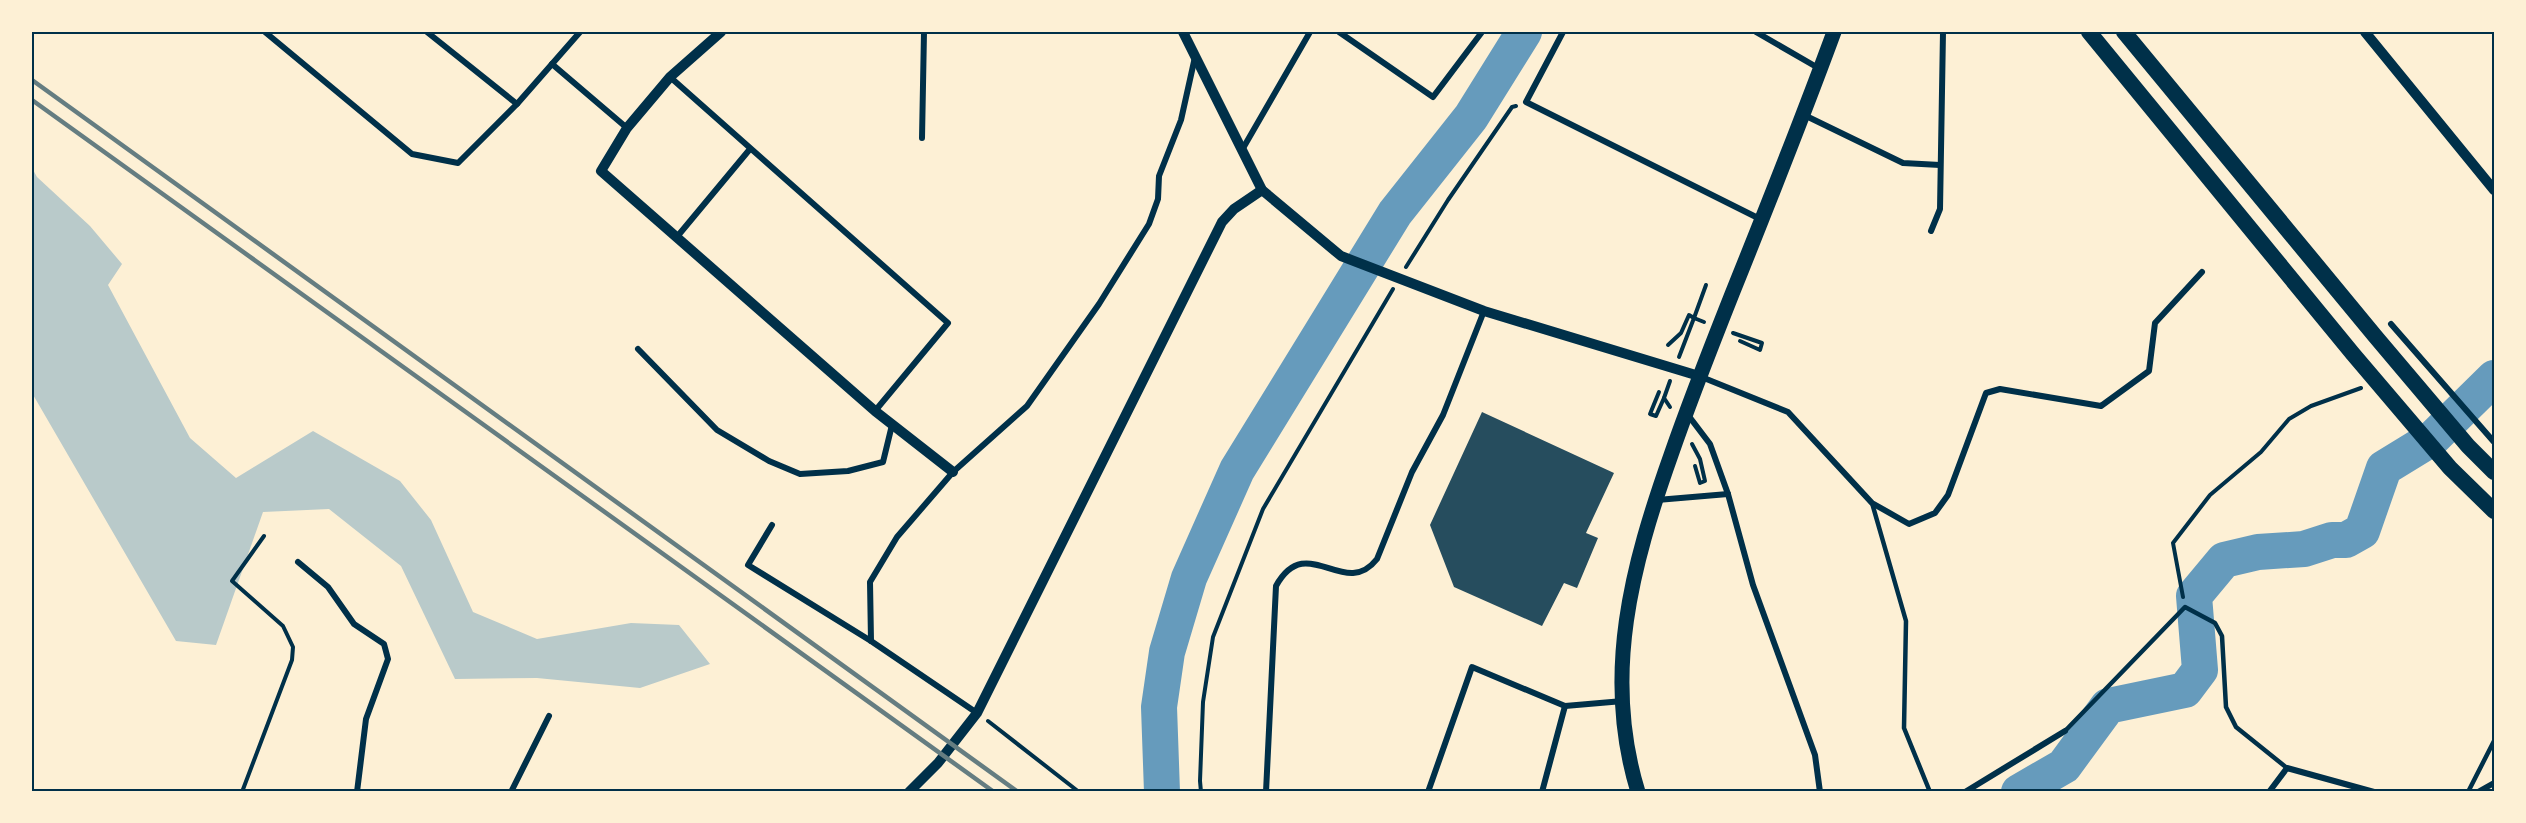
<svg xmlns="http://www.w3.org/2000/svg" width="2526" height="823" font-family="Poppins,sans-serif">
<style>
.green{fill:#b9caca}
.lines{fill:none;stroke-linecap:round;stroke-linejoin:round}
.river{stroke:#669bbc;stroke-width:36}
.building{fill:#264d5e}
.path{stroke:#003049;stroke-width:4}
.service{stroke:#003049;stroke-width:4.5}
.minor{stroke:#003049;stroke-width:6}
.tertiary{stroke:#003049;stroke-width:10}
.primary{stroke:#003049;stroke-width:15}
.trunk{stroke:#003049;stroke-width:16}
.rail{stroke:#657d81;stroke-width:4.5}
.neatline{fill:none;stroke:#003049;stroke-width:2}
</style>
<rect width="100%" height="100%" fill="#fdf0d5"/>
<polygon class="green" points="32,168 37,177 90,226 122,264 108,285 190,438 236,478 313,431 400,481 431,520 473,612 537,639 631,623 679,625 710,664 640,688 537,678 455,679 401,566 329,509 263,512 216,645 176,641 32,393"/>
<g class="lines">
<g class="river">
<polyline points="1162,792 1159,707 1167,652 1189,578 1237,470 1395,213 1471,117 1524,32"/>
<polyline points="2019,792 2064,766 2108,706 2185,690 2200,670 2194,596 2224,560 2258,552 2304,549 2332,540 2346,540 2362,531 2384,468 2433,438 2494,378"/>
</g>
</g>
<polygon class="building" points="1482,412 1614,473 1586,533 1598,538 1577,588 1564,583 1542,626 1454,587 1430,525"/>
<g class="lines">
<g class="path">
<polyline points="1406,267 1448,200 1512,107 1516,106"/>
<polyline points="1733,333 1762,343 1760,350 1740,341"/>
<polyline points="1668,345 1681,333 1689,315 1694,318 1706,285"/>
<polyline points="1679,357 1694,318 1704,322"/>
<polyline points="1659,392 1650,414 1656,416 1664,398"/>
<polyline points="1670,407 1664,398 1670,381"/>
<polyline points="1692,444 1700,459 1705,481 1700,483 1695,466"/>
<polyline points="2183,597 2173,543 2210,495 2261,452 2289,419 2311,406 2361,388"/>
<polyline points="988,721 1079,792"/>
<polyline points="242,792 292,660 293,647 283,626 232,581 264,536"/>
<polyline points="1201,792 1200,781 1203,702 1213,637 1263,509 1393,289"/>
</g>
<g class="service">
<polyline points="1872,503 1906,621 1904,728 1930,792"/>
<polyline points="2065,731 2185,607 2215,623 2222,636 2226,707 2236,727 2287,768"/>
<polyline points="2468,792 2494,741"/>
</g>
<g class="minor">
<polyline points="265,32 412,154 458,163 517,104 580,32"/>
<polyline points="427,32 517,104"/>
<polyline points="1339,32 1433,97 1482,32"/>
<polyline points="1563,32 1526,102 1760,219"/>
<polyline points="1756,32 1820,69"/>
<polyline points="552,64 627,128"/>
<polyline points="670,77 948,323 875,411"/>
<polyline points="1802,114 1903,163 1940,165"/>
<polyline points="922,138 924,32"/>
<polyline points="1242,150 1310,32"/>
<polyline points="1931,231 1940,209 1943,32"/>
<polyline points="676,238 750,149"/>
<polyline points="2391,324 2494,442"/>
<polyline points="638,349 717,430 769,461 800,474 848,471 883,462 892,425"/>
<polyline points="1699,376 1788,412 1872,503 1909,524 1935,513 1948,495 1986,393 2000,389 2101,406 2149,371 2155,323 2202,272"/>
<polyline points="1688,415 1710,444 1728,494 1753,585 1815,755 1820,792"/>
<polyline points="1657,500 1728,494"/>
<polyline points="772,525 748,565 871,641 977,713"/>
<polyline points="298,562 328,587 354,624 384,644 388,659 366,719 357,792"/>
<polyline points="871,641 870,582 897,537 953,472 1027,406 1099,304 1149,224 1158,199 1159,176 1181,120 1195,57"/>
<polyline points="511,792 549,716"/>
<path d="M1266 792 1276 586C1307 530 1344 601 1377 559L1412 472 1443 415 1484 311"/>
<polyline points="1428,792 1472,667 1565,706 1623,701"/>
<polyline points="1542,792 1565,706"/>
<polyline points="1965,792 2065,731"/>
<polyline points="2269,792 2287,768 2374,792"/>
<polyline points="2478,792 2494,783"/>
</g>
<g class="tertiary">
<polyline points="721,32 670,77 627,128 601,171 875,411 953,472"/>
<polyline points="1183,32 1262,190 1341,256 1484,311 1699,376"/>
<polyline points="2365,32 2494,190"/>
<polyline points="909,792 938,763 977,713 1222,222 1234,209 1262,190"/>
</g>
<path class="primary" d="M1638 792C1602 675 1632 565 1671 455 1690 400 1711 347 1732 294 1767 207 1802 119 1834 32"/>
<g class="trunk">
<polyline points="2089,32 2353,354 2450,468 2494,511"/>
<polyline points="2124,32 2375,336 2468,446 2494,472"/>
</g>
<g class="rail">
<polyline points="32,80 1018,792"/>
<polyline points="32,100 994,792"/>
</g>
</g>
<rect width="2526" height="823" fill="none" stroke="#fdf0d5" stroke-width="66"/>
<rect x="33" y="33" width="2460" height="757" class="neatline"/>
</svg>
